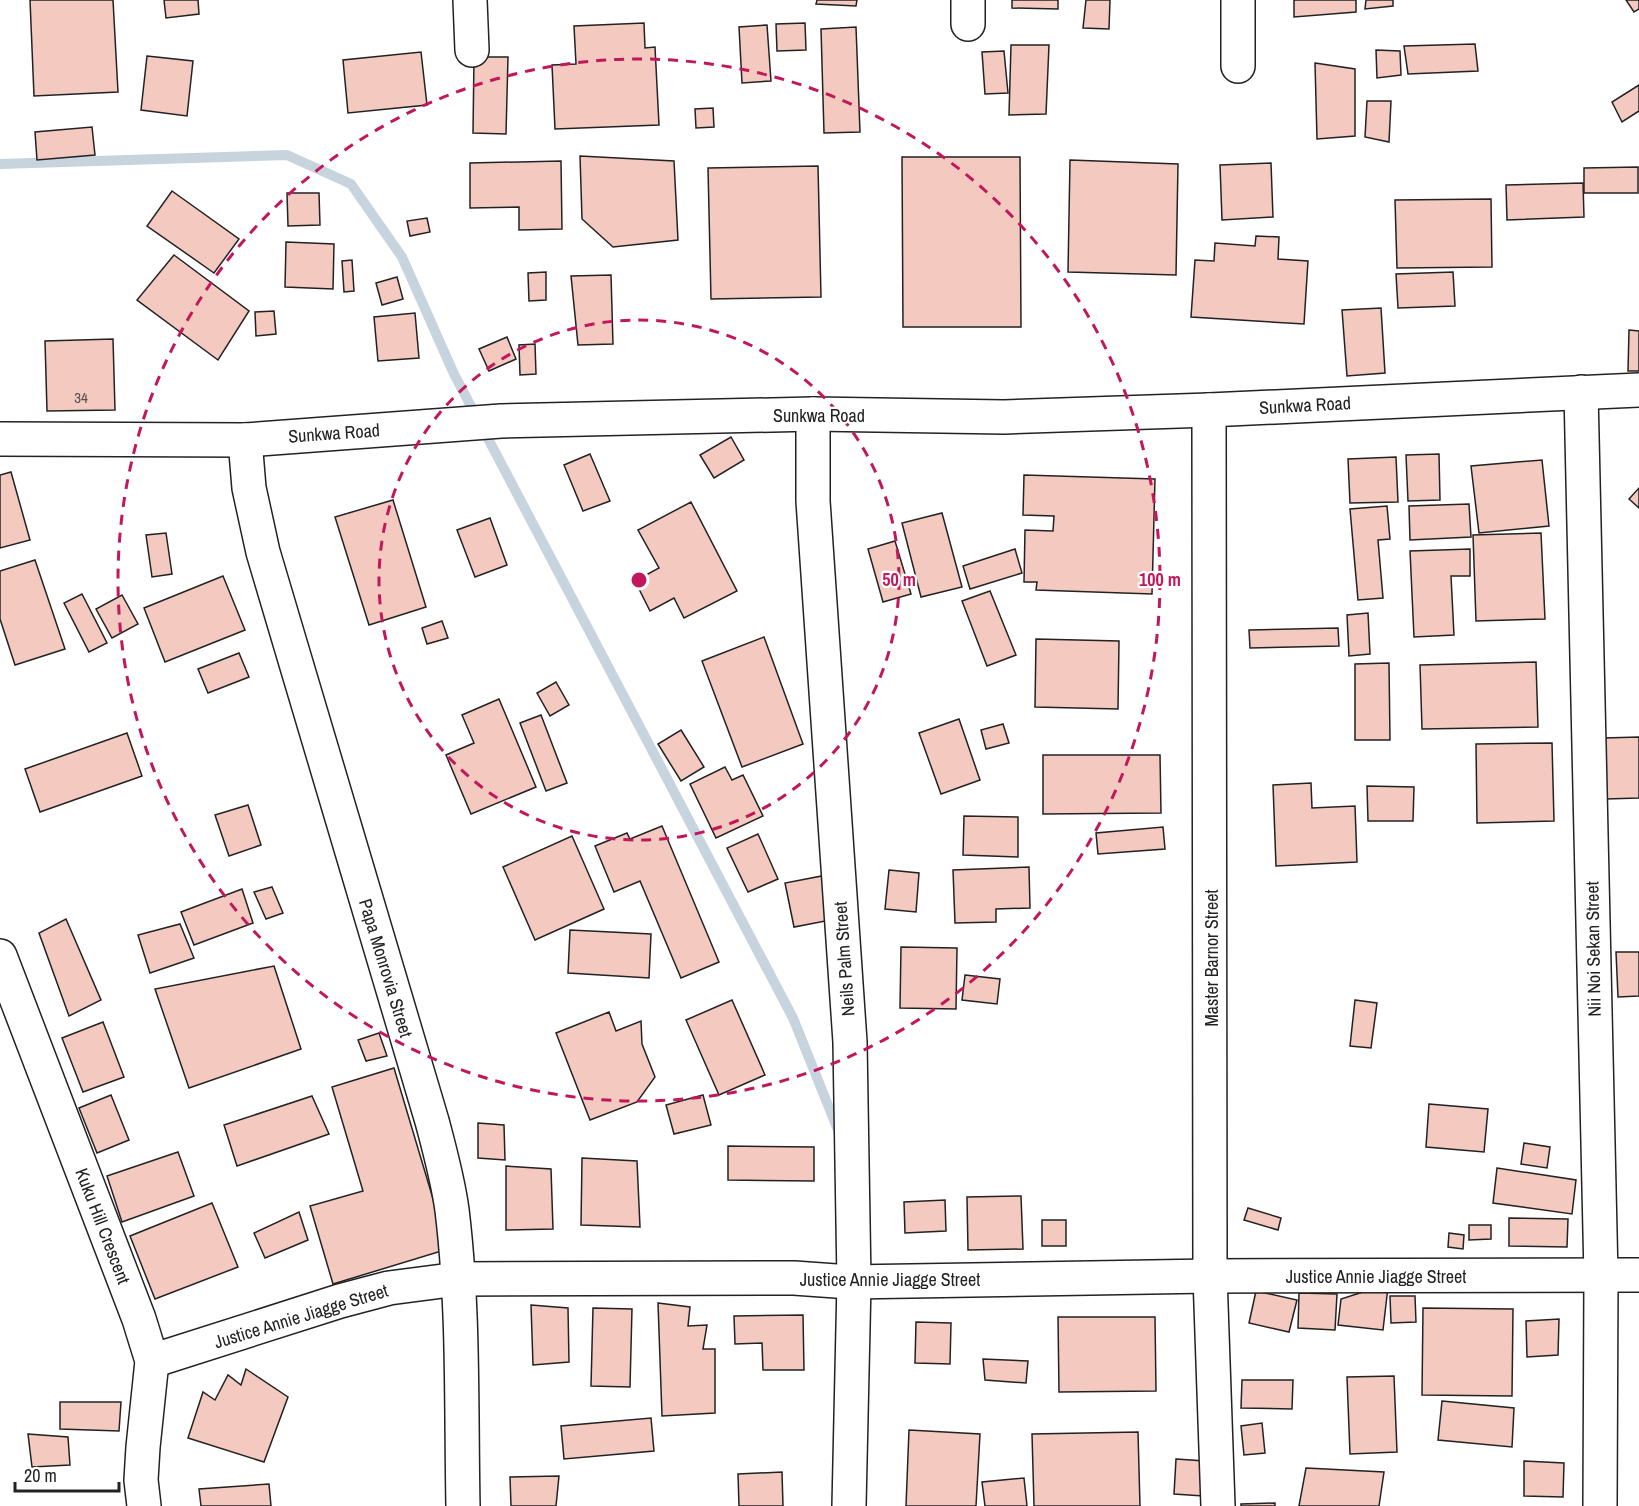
<svg xmlns="http://www.w3.org/2000/svg" width="1639" height="1506" font-family="'Archivo Narrow',sans-serif">
<style>
.lines{fill:none;stroke-linecap:round;stroke-linejoin:round}
.stream{stroke:#c7d3dd;stroke-width:10}
.building{fill:#f3c9c0;stroke:#222;stroke-width:1.5}
.minor-casing{stroke:#222;stroke-width:36}
.minor{stroke:#fff;stroke-width:33}
.ring{fill:none;stroke:#c2185b;stroke-width:3;stroke-dasharray:10 8}
.labels{text-anchor:middle;dominant-baseline:central;stroke-width:4.5;stroke-linejoin:round;paint-order:stroke}
.number-label{font-size:15px;fill:#564c4a}
.street-label{font-size:18px;fill:#222;stroke:#fff}
.centre{fill:#c2185b;stroke:#fff;stroke-width:3}
.ring-label{font-size:18px;text-anchor:middle;font-weight:bold;fill:#c2185b;stroke:#fff;stroke-width:4.5;stroke-linejoin:round;paint-order:stroke}
</style>
<rect width="100%" height="100%" fill="#fff"/>
<g class="lines">
<polyline class="stream" points="0,164 287,155 351,184 402,257 454,374 793,1018 840,1135"/>
</g>
<g class="building">
<polygon points="30,0 113,0 118,92 34,96"/>
<polygon points="164,0 198,0 199,14 166,18"/>
<polygon points="817,0 857,0 856,6 816,4"/>
<polygon points="1012,0 1058,0 1058,9 1012,8"/>
<polygon points="1086,0 1110,0 1109,29 1083,28"/>
<polygon points="1294,0 1356,0 1356,12 1294,17"/>
<polygon points="1366,0 1393,0 1393,6 1365,9"/>
<polygon points="1626,0 1639,0 1639,9 1634,12"/>
<polygon points="644,23 645,48 655,47 659,125 555,129 552,65 576,64 574,26"/>
<polygon points="805,23 806,50 777,51 776,24"/>
<polygon points="767,25 771,81 742,83 739,27"/>
<polygon points="856,27 860,132 824,133 821,29"/>
<polygon points="1475,44 1478,71 1408,74 1404,46"/>
<polygon points="1011,45 1049,45 1046,114 1009,115"/>
<polygon points="1376,50 1400,51 1401,75 1377,78"/>
<polygon points="1004,51 1008,93 985,94 982,52"/>
<polygon points="421,52 427,105 348,113 343,60"/>
<polygon points="147,56 193,61 187,116 141,110"/>
<polygon points="474,57 508,57 506,134 473,133"/>
<polygon points="1315,63 1355,69 1355,136 1317,139"/>
<polygon points="1639,85 1639,111 1622,122 1612,102"/>
<polygon points="1367,101 1391,101 1389,142 1365,137"/>
<polygon points="713,108 714,127 696,128 695,109"/>
<polygon points="92,127 95,155 37,160 35,132"/>
<polygon points="580,156 674,161 678,240 613,247 582,219"/>
<polygon points="902,157 1020,157 1021,327 903,327"/>
<polygon points="1070,160 1178,164 1176,275 1068,272"/>
<polygon points="561,161 562,229 519,230 519,207 470,208 470,163"/>
<polygon points="1271,163 1273,217 1222,220 1220,165"/>
<polygon points="818,166 821,297 711,299 708,168"/>
<polygon points="1638,167 1638,193 1584,193 1584,168"/>
<polygon points="1583,183 1584,217 1507,220 1506,185"/>
<polygon points="172,191 239,239 214,273 147,226"/>
<polygon points="287,193 319,193 320,225 288,226"/>
<polygon points="1491,199 1492,267 1397,268 1395,200"/>
<polygon points="427,218 430,232 410,236 407,221"/>
<polygon points="1256,236 1279,237 1278,259 1308,261 1304,324 1191,317 1195,260 1214,261 1215,243 1255,246"/>
<polygon points="286,242 334,244 333,289 285,287"/>
<polygon points="174,255 249,311 218,360 137,300"/>
<polygon points="352,260 354,291 344,292 342,261"/>
<polygon points="546,272 546,300 529,301 528,273"/>
<polygon points="1453,272 1455,306 1398,308 1396,274"/>
<polygon points="611,275 613,344 578,345 571,276"/>
<polygon points="397,277 403,299 382,305 376,283"/>
<polygon points="1381,308 1385,373 1347,376 1342,310"/>
<polygon points="274,311 276,334 256,336 255,312"/>
<polygon points="415,313 419,358 378,361 374,317"/>
<polygon points="1629,330 1639,331 1639,371 1628,371"/>
<polygon points="507,337 516,359 489,371 479,349"/>
<polygon points="113,339 115,410 47,411 45,341"/>
<polygon points="535,344 536,374 520,375 519,345"/>
<polygon points="731,437 744,460 714,478 700,455"/>
<polygon points="590,454 610,501 583,511 564,465"/>
<polygon points="1439,454 1440,500 1408,501 1406,455"/>
<polygon points="1396,457 1398,502 1350,503 1348,459"/>
<polygon points="1542,460 1549,526 1479,533 1471,466"/>
<polygon points="11,472 30,540 0,548 0,475"/>
<polygon points="1024,475 1155,479 1152,594 1036,590 1037,582 1024,582 1025,530 1053,531 1054,516 1023,515"/>
<polygon points="1639,488 1639,508 1629,499"/>
<polygon points="393,500 426,607 369,625 335,517"/>
<polygon points="691,502 737,591 684,618 674,598 650,611 635,581 659,568 638,530"/>
<polygon points="1469,504 1471,537 1410,540 1409,506"/>
<polygon points="1387,506 1390,539 1378,540 1383,598 1358,600 1350,509"/>
<polygon points="942,513 962,587 921,597 902,523"/>
<polygon points="490,518 507,565 475,577 457,530"/>
<polygon points="166,533 172,574 152,577 146,535"/>
<polygon points="1541,533 1545,619 1476,621 1473,535"/>
<polygon points="895,541 911,594 883,602 868,549"/>
<polygon points="1015,549 1022,573 970,589 963,566"/>
<polygon points="1470,549 1470,576 1451,576 1454,635 1414,637 1410,551"/>
<polygon points="35,560 65,649 15,665 0,619 0,571"/>
<polygon points="223,576 245,630 165,662 144,608"/>
<polygon points="990,591 1016,655 987,666 962,601"/>
<polygon points="82,594 107,643 89,652 64,603"/>
<polygon points="122,595 138,624 112,638 96,609"/>
<polygon points="1368,613 1370,654 1349,656 1347,615"/>
<polygon points="442,621 448,638 427,644 422,628"/>
<polygon points="1338,628 1339,646 1250,648 1249,630"/>
<polygon points="764,637 803,744 742,767 702,661"/>
<polygon points="1036,639 1119,641 1118,709 1035,707"/>
<polygon points="239,653 249,677 208,693 198,669"/>
<polygon points="1536,662 1538,727 1422,729 1420,665"/>
<polygon points="1389,663 1390,740 1355,740 1355,664"/>
<polygon points="556,682 569,705 550,716 537,693"/>
<polygon points="499,699 536,787 471,814 446,755 474,743 462,715"/>
<polygon points="541,715 567,783 546,791 520,723"/>
<polygon points="959,719 980,780 941,794 919,733"/>
<polygon points="1003,724 1009,743 986,749 981,730"/>
<polygon points="681,730 704,767 681,781 658,744"/>
<polygon points="127,733 142,776 40,812 25,769"/>
<polygon points="1639,737 1639,798 1606,799 1604,738"/>
<polygon points="1552,743 1554,821 1477,823 1476,744"/>
<polygon points="1043,755 1160,755 1161,813 1043,814"/>
<polygon points="725,767 732,780 743,775 763,816 716,838 690,784"/>
<polygon points="1311,783 1312,808 1355,806 1357,862 1276,866 1273,785"/>
<polygon points="1367,786 1414,787 1413,821 1368,821"/>
<polygon points="248,805 261,845 229,856 215,815"/>
<polygon points="964,816 1018,817 1018,857 963,855"/>
<polygon points="662,826 719,962 681,978 640,881 614,892 595,846 627,833 630,839"/>
<polygon points="1163,827 1165,849 1098,854 1096,833"/>
<polygon points="758,834 778,879 748,892 727,848"/>
<polygon points="572,836 604,909 535,940 503,867"/>
<polygon points="1029,867 1030,908 996,909 996,922 955,923 953,870"/>
<polygon points="889,870 919,873 916,912 885,909"/>
<polygon points="827,875 836,919 794,927 785,883"/>
<polygon points="272,887 283,913 266,919 254,892"/>
<polygon points="242,889 253,923 194,945 181,912"/>
<polygon points="66,919 101,1000 69,1016 39,933"/>
<polygon points="180,924 194,958 150,973 138,935"/>
<polygon points="570,930 651,934 649,978 568,973"/>
<polygon points="901,947 957,948 956,1009 900,1008"/>
<polygon points="1616,952 1639,952 1639,996 1618,997"/>
<polygon points="274,966 301,1049 189,1088 155,989"/>
<polygon points="965,975 1000,979 997,1004 962,1000"/>
<polygon points="732,1000 765,1075 719,1095 686,1020"/>
<polygon points="1355,1000 1377,1003 1371,1048 1350,1046"/>
<polygon points="609,1012 616,1031 641,1021 642,1044 655,1077 637,1102 590,1120 556,1033"/>
<polygon points="103,1022 124,1077 83,1092 62,1038"/>
<polygon points="379,1033 387,1056 366,1061 358,1040"/>
<polygon points="394,1068 448,1249 333,1284 310,1206 363,1191 332,1087"/>
<polygon points="111,1095 129,1140 97,1153 79,1108"/>
<polygon points="703,1095 711,1125 674,1134 666,1105"/>
<polygon points="312,1096 329,1134 237,1166 224,1125"/>
<polygon points="1429,1104 1488,1109 1484,1152 1426,1147"/>
<polygon points="478,1123 504,1125 505,1160 478,1158"/>
<polygon points="1524,1143 1550,1147 1547,1168 1521,1164"/>
<polygon points="728,1146 814,1147 814,1181 728,1180"/>
<polygon points="178,1152 194,1196 122,1222 107,1176"/>
<polygon points="582,1158 637,1161 640,1227 581,1225"/>
<polygon points="506,1166 551,1169 553,1229 506,1230"/>
<polygon points="1497,1168 1576,1180 1572,1214 1493,1203"/>
<polygon points="1021,1196 1023,1249 968,1250 967,1197"/>
<polygon points="945,1200 946,1231 905,1233 904,1202"/>
<polygon points="212,1203 238,1267 155,1299 130,1236"/>
<polygon points="1248,1208 1281,1218 1278,1230 1244,1220"/>
<polygon points="299,1212 308,1240 265,1258 254,1233"/>
<polygon points="1509,1218 1568,1219 1567,1247 1509,1246"/>
<rect x="1042" y="1220" width="24" height="26"/>
<polygon points="1469,1225 1491,1225 1491,1239 1469,1240"/>
<polygon points="1449,1233 1464,1235 1463,1249 1448,1247"/>
<polygon points="1388,1287 1383,1330 1338,1325 1341,1299 1366,1291"/>
<polygon points="1256,1291 1297,1300 1289,1332 1249,1323"/>
<polygon points="1299,1293 1337,1294 1335,1330 1298,1328"/>
<polygon points="1390,1296 1415,1296 1416,1322 1391,1323"/>
<polygon points="658,1303 690,1307 688,1326 707,1325 703,1349 715,1349 715,1413 662,1416"/>
<polygon points="531,1305 568,1308 569,1362 533,1365"/>
<polygon points="593,1308 632,1309 630,1387 591,1386"/>
<polygon points="1423,1308 1513,1309 1512,1396 1422,1395"/>
<polygon points="803,1315 804,1370 763,1370 762,1343 735,1344 734,1316"/>
<polygon points="1058,1317 1155,1317 1156,1391 1059,1392"/>
<polygon points="1559,1319 1558,1355 1527,1357 1526,1321"/>
<polygon points="916,1322 951,1323 950,1364 915,1363"/>
<polygon points="983,1359 1028,1361 1026,1383 985,1380"/>
<polygon points="246,1369 288,1397 264,1462 188,1438 203,1392 215,1400 228,1375 241,1385"/>
<polygon points="1394,1376 1397,1452 1350,1454 1347,1377"/>
<polygon points="1242,1380 1293,1380 1292,1409 1241,1408"/>
<polygon points="1442,1401 1514,1408 1512,1447 1438,1440"/>
<polygon points="60,1402 121,1402 119,1431 60,1429"/>
<polygon points="651,1418 654,1451 564,1459 561,1426"/>
<polygon points="1262,1423 1265,1453 1244,1455 1241,1426"/>
<polygon points="909,1430 980,1434 976,1506 906,1506"/>
<polygon points="1138,1432 1140,1506 1034,1506 1032,1434"/>
<polygon points="28,1434 68,1437 70,1465 32,1467"/>
<polygon points="1176,1459 1205,1461 1203,1496 1174,1494"/>
<polygon points="1524,1461 1564,1463 1563,1497 1524,1496"/>
<polygon points="1306,1468 1384,1472 1379,1506 1299,1506"/>
<polygon points="782,1472 783,1506 739,1506 738,1474"/>
<polygon points="559,1476 556,1506 511,1506 510,1477"/>
<polygon points="1024,1478 1027,1506 985,1506 982,1482"/>
<polygon points="269,1484 271,1506 201,1506 199,1489"/>
<polygon points="1275,1503 1275,1506 1241,1506 1241,1504"/>
</g>
<g class="lines">
<g class="minor-casing">
<g id="minor">
<polyline points="470,0 472,50"/>
<polyline points="1238,0 1238,66"/>
<polyline points="968,24 968,0"/>
<polyline points="1581,392 1601,1276 1600,1506"/>
<polyline points="1209,410 1210,1276 1218,1506"/>
<polyline points="813,414 813,501 850,1042 854,1282 849,1506"/>
<polyline points="0,439 245,440 501,421 813,414 1004,417 1209,410 1639,390"/>
<path d="M245 440 249 488 263 552 432 1121C440 1151 448 1180 452 1210 464 1308 461 1408 463 1506"/>
<polyline points="0,956 139,1319 152,1361 143,1447 141,1480 144,1506"/>
<polyline points="152,1361 340,1301 389,1288 458,1279 794,1278 850,1282 1210,1276 1639,1275"/>
</g>
</g>
<use href="#minor" class="minor"/>
</g>
<g class="ring">
<circle cx="639" cy="580" r="260"/>
<circle cx="639" cy="580" r="521"/>
</g>
<g class="labels">
<g class="number-label">
<text x="81" y="397">34</text>
</g>
<g class="street-label">
<text transform="translate(1305 405) rotate(-3)">Sunkwa Road</text>
<text x="819" y="415">Sunkwa Road</text>
<text transform="translate(334 433) rotate(-4)">Sunkwa Road</text>
<text transform="translate(1593 949) rotate(-91)">Nii Noi Sekan Street</text>
<text transform="translate(1211 958) rotate(-90)">Master Barnor Street</text>
<text transform="translate(844 959) rotate(-94)">Neils Palm Street</text>
<text transform="translate(386 968) rotate(73)">Papa Monrovia Street</text>
<text transform="translate(103 1226) rotate(69)">Kuku Hill Crescent</text>
<text x="1376" y="1276">Justice Annie Jiagge Street</text>
<text x="890" y="1279">Justice Annie Jiagge Street</text>
<text transform="translate(301 1316) rotate(-17)">Justice Annie Jiagge Street</text>
</g>
</g>
<circle cx="639" cy="580" r="9" class="centre"/>
<g class="ring-label">
<text x="899" y="586">50 m</text>
<text x="1160" y="586">100 m</text>
</g>
<path d="M15 1482v9h104v-9" fill="none" stroke="#222222" stroke-width="3"/>
<text x="24" y="1482" font-size="18" fill="#222222" stroke="#ffffff" stroke-width="4.5" paint-order="stroke">20 m</text>
</svg>
